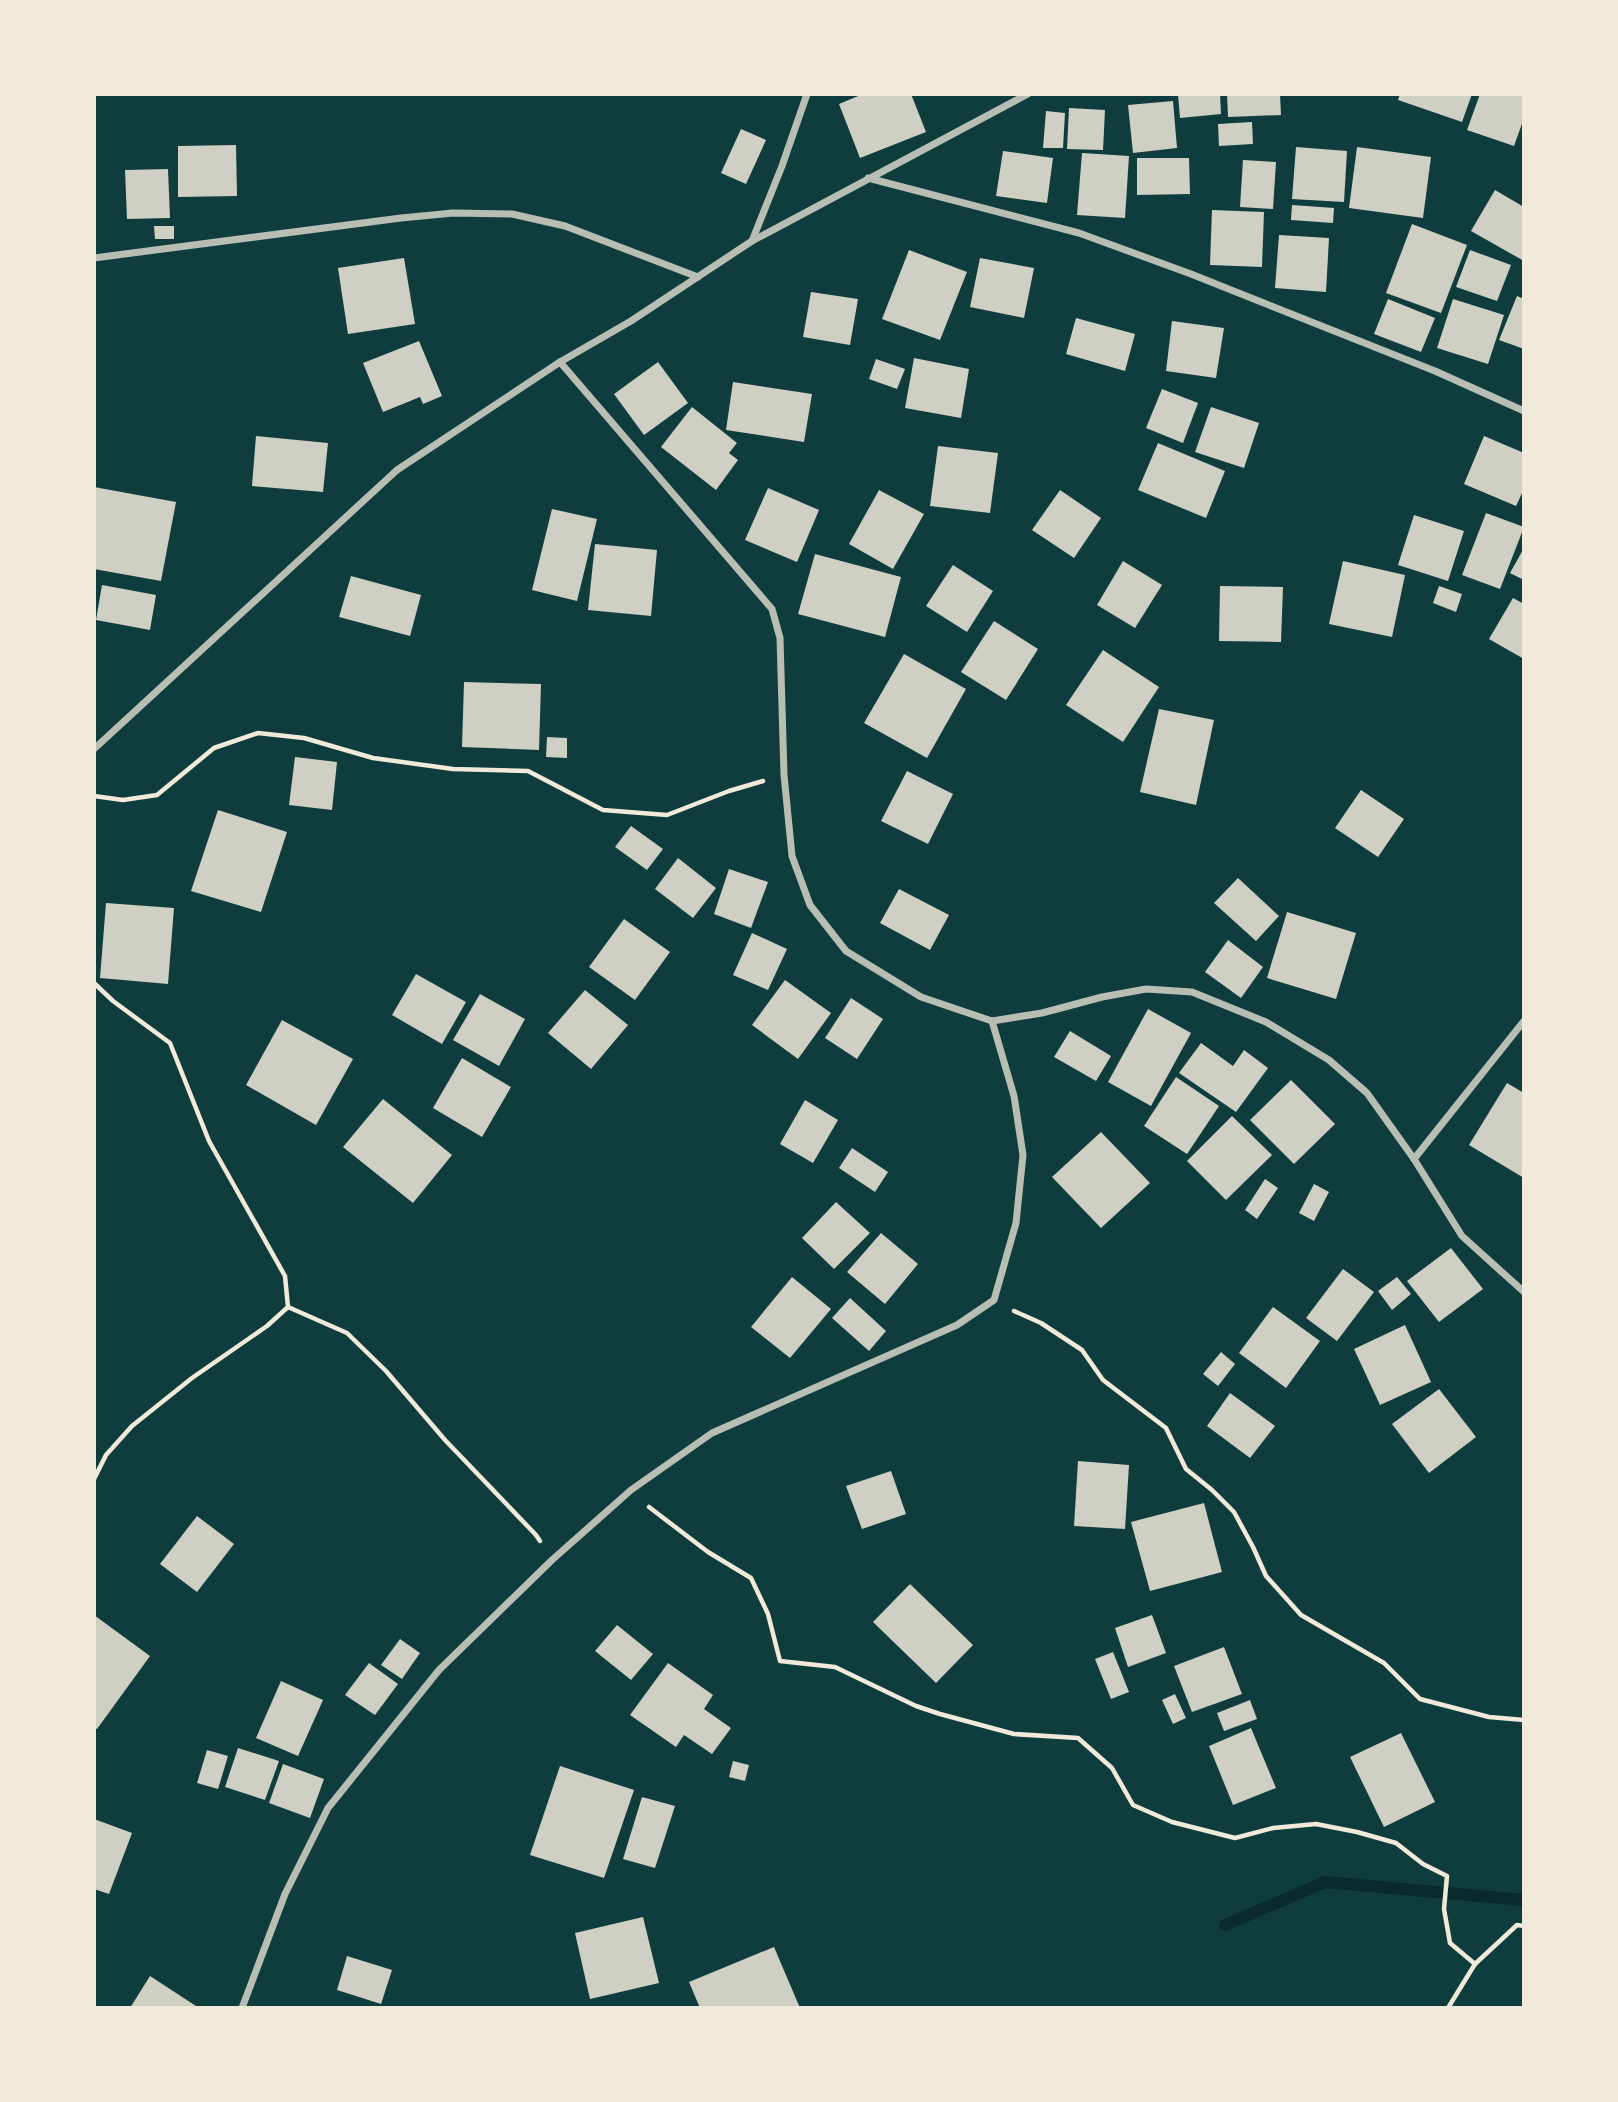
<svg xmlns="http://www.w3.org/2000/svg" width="1618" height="2102" font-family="'Noto Serif',serif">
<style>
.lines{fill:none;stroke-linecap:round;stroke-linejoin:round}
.stream{stroke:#0a2a2b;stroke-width:12}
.building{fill:#cfcfc3}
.path{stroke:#f1e9da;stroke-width:4.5}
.minor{stroke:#b8beb3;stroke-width:7}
</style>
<rect width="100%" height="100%" fill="#0f3d3e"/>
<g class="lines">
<polyline class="stream" points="1225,1925 1325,1882 1524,1900"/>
</g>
<g class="building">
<polygon points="863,94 911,94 926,132 860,158 839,104"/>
<polygon points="1178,94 1220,94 1221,114 1180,118"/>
<polygon points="1227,94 1280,94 1281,115 1228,117"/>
<polygon points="1400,94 1472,94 1462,122 1398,100"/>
<polygon points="1480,94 1524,94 1524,118 1514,146 1467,130"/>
<polygon points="1173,101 1177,148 1133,153 1128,105"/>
<polygon points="1069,108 1105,110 1103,150 1067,149"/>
<polygon points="1046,111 1065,113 1063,148 1043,148"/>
<polygon points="1252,122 1253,144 1219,146 1218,124"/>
<polygon points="741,129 766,140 746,184 721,173"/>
<polygon points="236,145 237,196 178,197 178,146"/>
<polygon points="1296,147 1347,151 1344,202 1292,199"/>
<polygon points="1357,147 1431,157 1423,218 1349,208"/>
<polygon points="1003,151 1053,158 1047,203 996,196"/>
<polygon points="1082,153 1129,156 1125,218 1077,215"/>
<polygon points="1137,158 1189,158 1190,194 1137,195"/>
<polygon points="1243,160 1276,162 1273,209 1240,207"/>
<polygon points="168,169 170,218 127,219 125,170"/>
<polygon points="1495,190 1524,207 1524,261 1471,231"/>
<polygon points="1292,205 1334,208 1333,223 1291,220"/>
<polygon points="1212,210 1264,212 1262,267 1210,265"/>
<polygon points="1412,224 1467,245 1441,313 1386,293"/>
<polygon points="154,226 174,226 174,239 155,239"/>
<polygon points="1279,235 1329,238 1326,292 1275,288"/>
<polygon points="909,250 967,272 940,340 882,319"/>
<polygon points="1470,250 1511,265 1497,301 1456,287"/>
<polygon points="404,258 415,324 348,334 338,268"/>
<polygon points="980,258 1034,268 1024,318 970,307"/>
<polygon points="811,292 858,299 850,345 803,337"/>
<polygon points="1517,296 1524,299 1524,349 1499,340"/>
<polygon points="1388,299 1435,318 1421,352 1374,334"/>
<polygon points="1453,299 1504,315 1488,364 1437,348"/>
<polygon points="1076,318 1135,334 1125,371 1066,354"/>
<polygon points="1172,321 1224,328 1216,378 1166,371"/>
<polygon points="419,341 442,396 423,404 420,397 383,412 363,363"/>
<polygon points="914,358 969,369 961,418 905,408"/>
<polygon points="876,359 905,369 897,389 869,379"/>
<polygon points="658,362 688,403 644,435 614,394"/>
<polygon points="733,382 812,394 804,442 726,430"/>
<polygon points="1162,389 1198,403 1183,443 1146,428"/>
<polygon points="692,407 737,443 729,453 738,460 716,490 661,447"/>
<polygon points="1211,407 1259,423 1244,468 1195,452"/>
<polygon points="256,436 328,443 323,492 252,486"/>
<polygon points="1484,436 1524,453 1524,489 1516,506 1464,484"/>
<polygon points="1158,443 1225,471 1206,518 1138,490"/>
<polygon points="938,446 998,453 990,513 930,506"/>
<polygon points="94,487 176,502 161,581 94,569"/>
<polygon points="768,488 819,510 797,562 745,540"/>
<polygon points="879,490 924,514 893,569 849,544"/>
<polygon points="1060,490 1101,518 1074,558 1032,530"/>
<polygon points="552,509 597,519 577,601 532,590"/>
<polygon points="1486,513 1524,527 1500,589 1462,575"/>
<polygon points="1414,515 1464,531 1448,581 1398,565"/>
<polygon points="595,544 657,550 651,616 588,610"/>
<polygon points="1524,548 1524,580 1510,573"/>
<polygon points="815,554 901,577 885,637 798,614"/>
<polygon points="1123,561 1162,585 1135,628 1097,605"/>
<polygon points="1343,561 1405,575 1392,637 1329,624"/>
<polygon points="953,565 993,591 967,632 926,606"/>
<polygon points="351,576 421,595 410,636 339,617"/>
<polygon points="102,585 156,595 150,630 96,620"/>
<polygon points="1220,586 1283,587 1281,642 1219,641"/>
<polygon points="1439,586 1462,594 1456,612 1433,603"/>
<polygon points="1513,598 1524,604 1524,659 1489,639"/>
<polygon points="994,621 1038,649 1006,700 961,672"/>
<polygon points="1103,650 1159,687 1123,742 1066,705"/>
<polygon points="904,654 966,689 927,758 864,723"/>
<polygon points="464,682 541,684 539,750 462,747"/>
<polygon points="1159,709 1214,720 1196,805 1140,792"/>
<polygon points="547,737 567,738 567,758 546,757"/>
<polygon points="295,757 337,762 332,810 289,805"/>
<polygon points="907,771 953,794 928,844 881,821"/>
<polygon points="1361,790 1404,819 1378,857 1335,828"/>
<polygon points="218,810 287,832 261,912 191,891"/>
<polygon points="631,826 663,849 647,870 615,847"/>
<polygon points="678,858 716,888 693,918 655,889"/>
<polygon points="729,869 768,882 751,928 714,914"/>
<polygon points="1238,878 1279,916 1256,941 1214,903"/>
<polygon points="899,889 949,915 930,950 880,923"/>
<polygon points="106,903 174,908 168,984 100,978"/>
<polygon points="1287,912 1356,933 1336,999 1267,978"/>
<polygon points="624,919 670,952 635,1000 589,967"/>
<polygon points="752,933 787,949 768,990 733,975"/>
<polygon points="1228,940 1263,967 1241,998 1205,972"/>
<polygon points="416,974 466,1002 442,1044 392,1015"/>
<polygon points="785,980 831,1013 798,1059 752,1025"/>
<polygon points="585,990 628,1025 591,1069 548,1033"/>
<polygon points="480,994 525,1019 499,1066 453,1040"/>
<polygon points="851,998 883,1019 857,1059 825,1038"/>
<polygon points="1148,1009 1191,1033 1151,1106 1108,1082"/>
<polygon points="282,1020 353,1059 316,1125 246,1085"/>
<polygon points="1070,1031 1111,1056 1096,1081 1054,1057"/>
<polygon points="1201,1043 1233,1066 1244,1050 1268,1068 1236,1112 1179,1073"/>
<polygon points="462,1058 511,1087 482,1137 433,1108"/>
<polygon points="1176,1077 1219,1106 1187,1154 1144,1126"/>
<polygon points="1291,1080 1335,1124 1294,1164 1250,1120"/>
<polygon points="1507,1083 1524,1093 1524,1178 1469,1145"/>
<polygon points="383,1099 452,1155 413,1203 343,1147"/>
<polygon points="805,1100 838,1120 813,1163 780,1144"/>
<polygon points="1232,1116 1272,1155 1226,1200 1187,1161"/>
<polygon points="1101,1132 1150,1183 1101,1228 1052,1177"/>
<polygon points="852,1148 888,1172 875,1192 839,1168"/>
<polygon points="1265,1179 1278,1188 1257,1219 1245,1210"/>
<polygon points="1314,1184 1329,1192 1314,1221 1299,1213"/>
<polygon points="836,1202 870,1233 834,1269 802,1238"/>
<polygon points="881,1233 918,1264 885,1304 847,1272"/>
<polygon points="1451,1248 1483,1289 1439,1322 1407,1281"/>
<polygon points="1343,1269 1374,1292 1337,1341 1306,1318"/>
<polygon points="792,1277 831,1309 790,1358 751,1327"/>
<polygon points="1397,1277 1411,1294 1392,1310 1378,1291"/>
<polygon points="850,1298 886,1331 869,1351 832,1318"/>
<polygon points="1273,1307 1320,1341 1286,1388 1239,1353"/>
<polygon points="1405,1325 1431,1382 1380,1405 1354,1349"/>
<polygon points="1221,1352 1235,1364 1218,1386 1203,1374"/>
<polygon points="1439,1389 1476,1437 1429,1473 1392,1424"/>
<polygon points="1230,1393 1275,1426 1250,1458 1207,1426"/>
<polygon points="1078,1461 1129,1465 1125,1529 1074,1526"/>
<polygon points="891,1471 906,1514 862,1529 846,1486"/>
<polygon points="1204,1503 1222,1572 1150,1591 1131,1522"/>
<polygon points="197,1516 234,1544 197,1592 160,1564"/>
<polygon points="910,1584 973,1645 936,1683 873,1622"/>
<polygon points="94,1615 150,1656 97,1729 94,1727"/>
<polygon points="1152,1615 1166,1653 1128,1667 1115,1628"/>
<polygon points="617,1625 653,1654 631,1680 595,1651"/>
<polygon points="400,1639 420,1653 402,1679 381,1665"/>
<polygon points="1224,1647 1242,1694 1192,1712 1174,1666"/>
<polygon points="1113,1652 1129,1692 1111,1699 1095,1659"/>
<polygon points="369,1663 398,1684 375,1715 345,1695"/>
<polygon points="668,1663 713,1695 704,1709 731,1728 712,1754 684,1735 676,1747 630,1715"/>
<polygon points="281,1681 323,1700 298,1756 256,1738"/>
<polygon points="1175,1694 1186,1718 1173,1724 1162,1700"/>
<polygon points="1250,1700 1257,1719 1224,1731 1217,1713"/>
<polygon points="1251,1728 1276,1788 1233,1805 1209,1746"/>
<polygon points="1401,1733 1435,1802 1384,1827 1350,1757"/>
<polygon points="238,1748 279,1761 265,1800 225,1787"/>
<polygon points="207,1750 228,1756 218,1789 197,1783"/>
<polygon points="733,1761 749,1765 745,1781 729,1777"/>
<polygon points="283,1764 324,1779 310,1818 269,1803"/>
<polygon points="560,1766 634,1790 604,1878 530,1855"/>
<polygon points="642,1797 675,1806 655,1868 623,1859"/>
<polygon points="94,1819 132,1833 109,1894 94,1889"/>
<polygon points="643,1917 659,1983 590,1999 575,1933"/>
<polygon points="774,1947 800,2008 700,2008 689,1982"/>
<polygon points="347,1956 392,1970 381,2004 337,1990"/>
<polygon points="150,1976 199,2008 130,2008"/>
</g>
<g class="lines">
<g class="path">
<polyline points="94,796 123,800 157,795 214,748 258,733 304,738 373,758 453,769 528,771 603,810 667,815 729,791 763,781"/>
<polyline points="94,983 113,1001 170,1043 209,1141 285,1276 288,1307 267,1326 192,1378 132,1426 106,1455 94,1479"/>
<polyline points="288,1307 347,1333 386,1371 445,1440 536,1535 540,1541"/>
<polyline points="1014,1311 1041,1323 1082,1350 1103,1380 1166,1428 1186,1469 1212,1490 1234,1512 1253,1547 1266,1576 1301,1615 1384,1663 1420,1699 1489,1717 1524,1720"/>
<polyline points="649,1507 708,1552 751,1578 768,1614 780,1661 835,1667 916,1706 940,1714 1014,1734 1078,1738 1112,1768 1133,1805 1172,1822 1235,1838 1273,1828 1316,1824 1357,1832 1396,1843 1423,1864 1447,1876 1444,1909 1450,1943 1475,1964"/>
<polyline points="1448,2008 1475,1964 1517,1925 1524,1926"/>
</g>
<g class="minor">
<polyline points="868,178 1079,233 1191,274 1435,371 1524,411"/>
<polyline points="752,241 782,166 807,94"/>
<polyline points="94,258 401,218 453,213 512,214 565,226 698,277"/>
<polyline points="560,362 772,609 780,638 784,775 792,856 810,905 846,951 921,997 992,1021 1042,1013 1102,997 1146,989 1192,992 1266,1022 1329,1060 1367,1093 1414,1159 1462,1236 1524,1292"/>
<polyline points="94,749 397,470 560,362 631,321 752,241 1028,94"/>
<polyline points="1414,1159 1524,1021"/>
<polyline points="242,2008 285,1894 328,1808 439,1670 552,1560 631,1490 712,1433 957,1325 994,1300 1016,1223 1023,1155 1014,1096 992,1021"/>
</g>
</g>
<rect width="1618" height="2102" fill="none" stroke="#f1e9da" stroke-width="192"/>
</svg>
